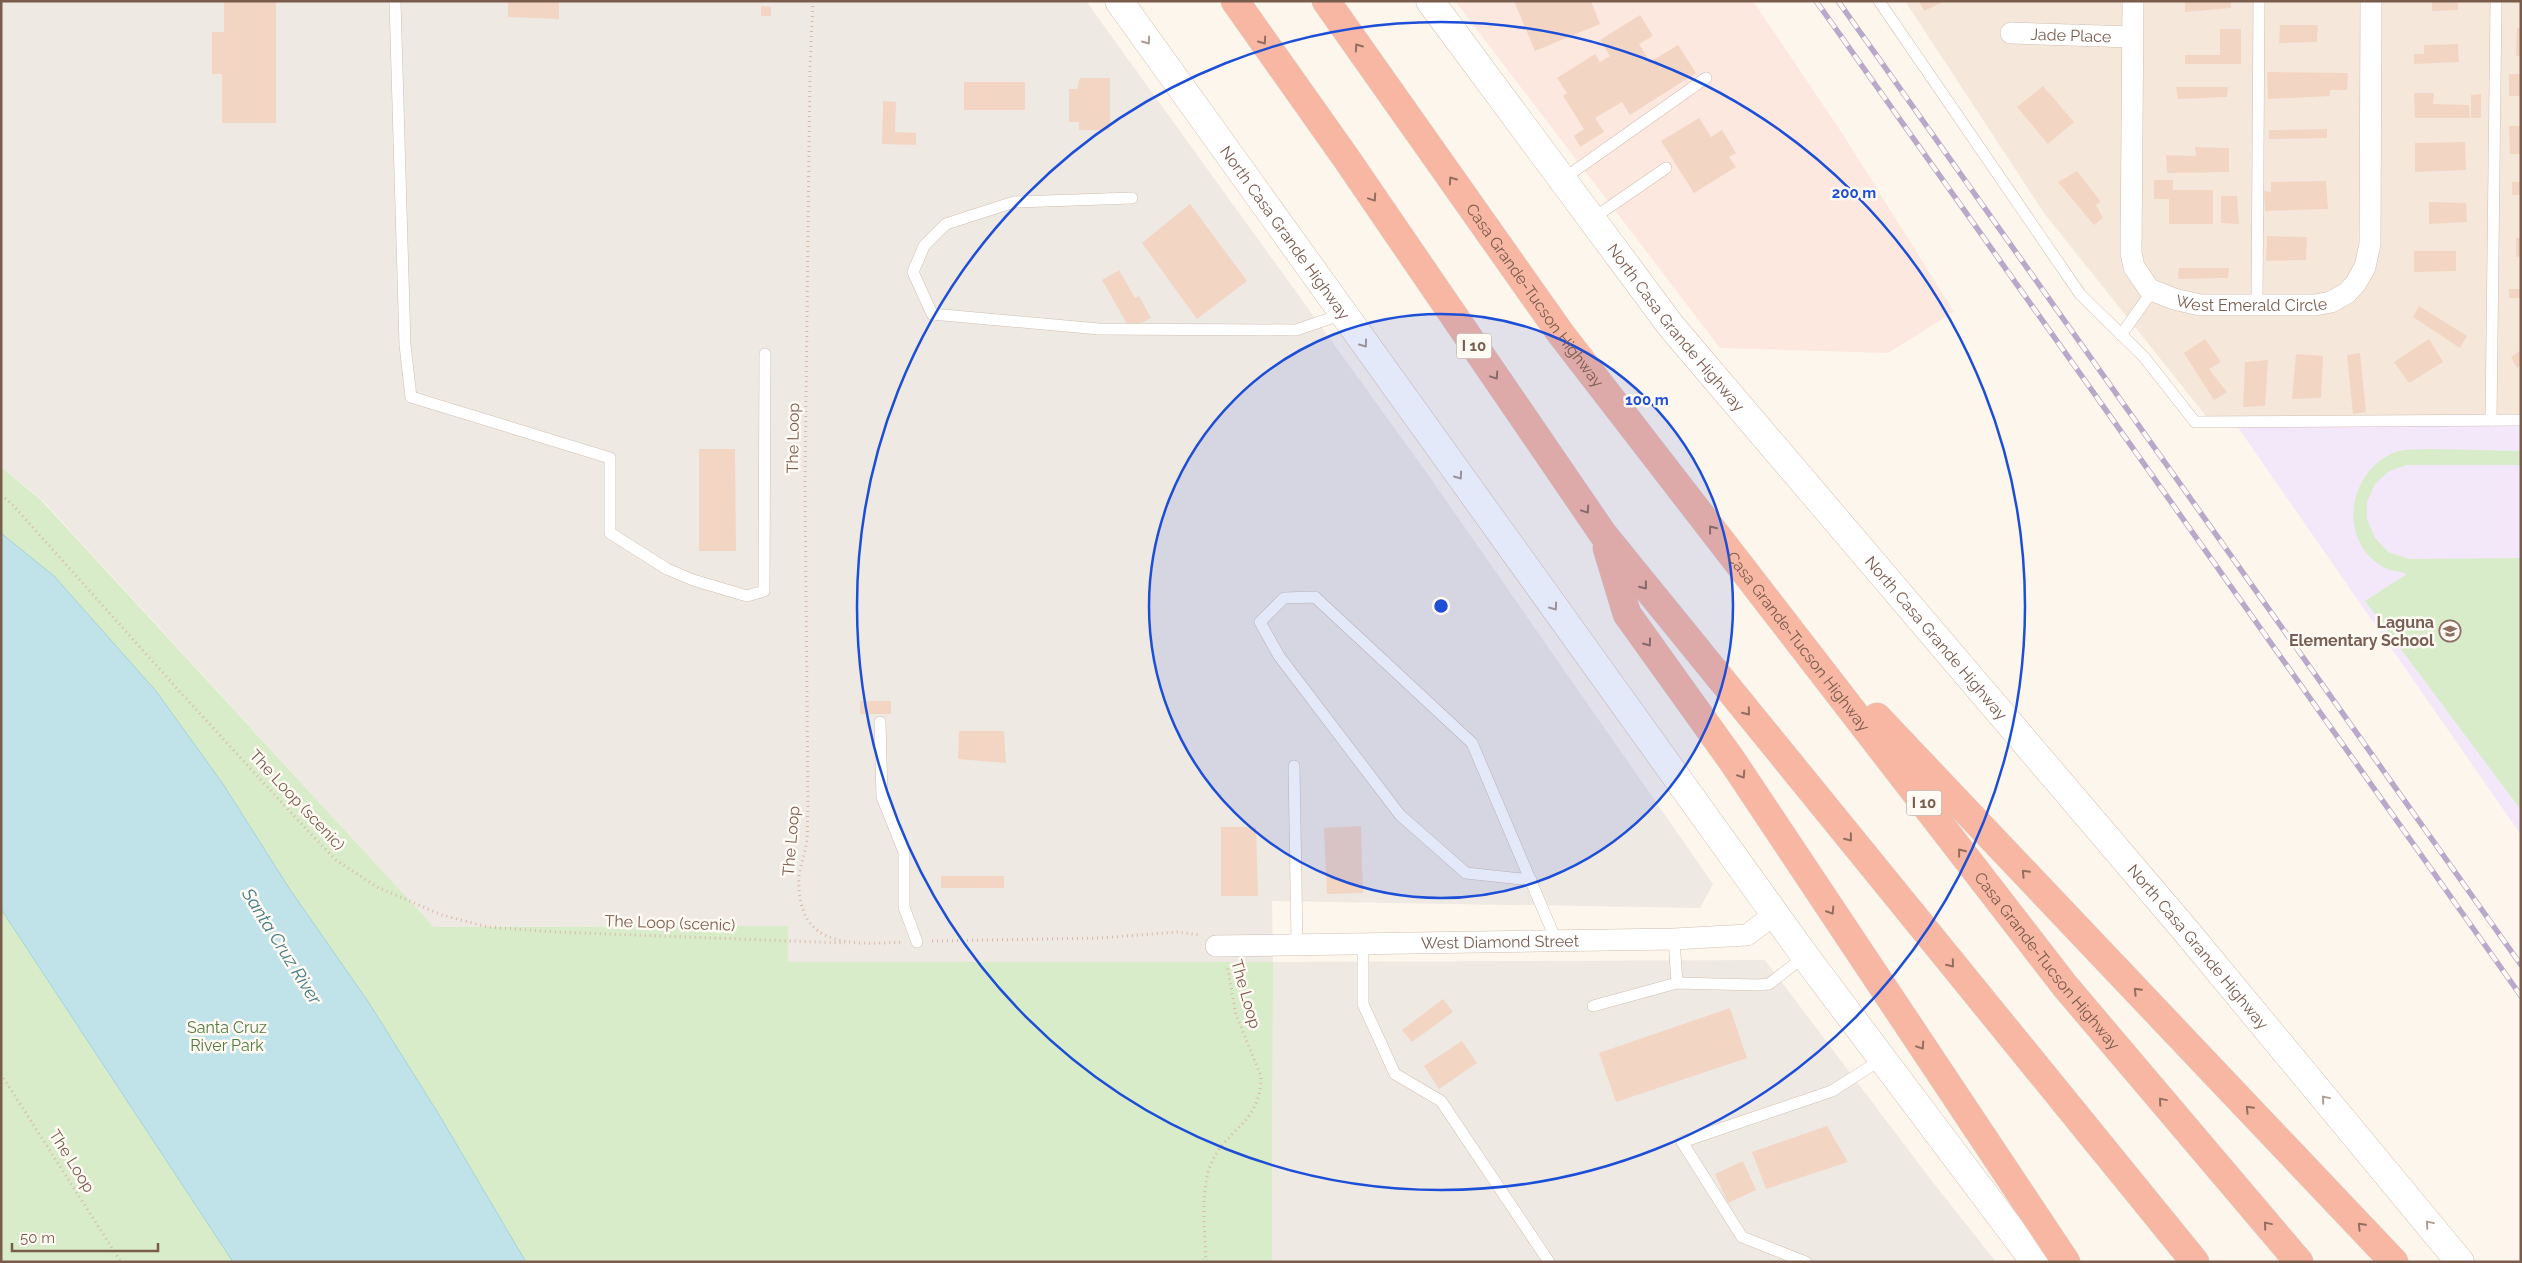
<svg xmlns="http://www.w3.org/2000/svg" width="2522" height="1263" font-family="Raleway,sans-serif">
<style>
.residential{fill:#f5e8da}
.commercial{fill:#fde8e0}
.industrial{fill:#efe9e4}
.education{fill:#f3e8fa}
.green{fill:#d8ecc9}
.water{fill:#bfe3e8;stroke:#a5d3da}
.building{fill:#f3d5c3}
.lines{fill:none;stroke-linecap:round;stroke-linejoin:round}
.service-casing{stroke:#d1beb0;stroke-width:12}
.minor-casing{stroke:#d1beb0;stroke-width:22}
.secondary-casing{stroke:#d6c0b0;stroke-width:29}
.motorway-casing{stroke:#dad1cd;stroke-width:29}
.path{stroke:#d9b8a5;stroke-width:3;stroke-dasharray:1 4;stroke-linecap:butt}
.service{stroke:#fff;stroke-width:11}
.minor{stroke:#fff;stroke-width:21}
.secondary{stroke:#fff;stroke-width:28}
.motorway{stroke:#f7b7a3;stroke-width:28}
.rail-casing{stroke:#b9a8c9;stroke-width:5.5}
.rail{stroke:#fffaf3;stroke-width:4;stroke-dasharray:11;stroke-linecap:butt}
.oneway{stroke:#af9d94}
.oneway2{stroke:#936e5e}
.ring{fill:none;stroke:#1d4ed8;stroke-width:2.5}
.labels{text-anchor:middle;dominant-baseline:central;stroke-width:5;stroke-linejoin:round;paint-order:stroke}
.shield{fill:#fffaf3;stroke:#a28b7f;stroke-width:1}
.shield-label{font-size:15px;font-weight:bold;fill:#7a5c4d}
.street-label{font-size:16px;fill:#7a5c4d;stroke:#fffaf3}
.education-label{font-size:16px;font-weight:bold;fill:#785e54;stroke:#fffaf3;text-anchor:end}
.park-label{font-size:16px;fill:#537a41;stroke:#fffaf3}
.water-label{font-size:18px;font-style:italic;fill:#437c86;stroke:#fffaf3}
.centre{fill:#1d4ed8;stroke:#fffaf3;stroke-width:2.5}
.ring-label{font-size:15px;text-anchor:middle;font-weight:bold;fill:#1d4ed8;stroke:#fffaf3;stroke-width:5;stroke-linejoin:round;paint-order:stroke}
</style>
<rect width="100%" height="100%" fill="#fdf6ec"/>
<polygon class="residential" points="1905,1 2521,1 2521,426 2214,426 2044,213"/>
<polygon class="commercial" points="1455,1 1753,1 1844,136 1954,312 1888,353 1720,348"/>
<polygon class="industrial" points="1,1 1086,1 1429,476 1713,884 1700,908 1272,901 1273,962 1765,960 1928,1176 1996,1262 1272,1262 1273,963 788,962 787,926 434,927 42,500 1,467"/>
<polygon class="education" points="2237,426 2521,426 2521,835"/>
<g class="green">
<path d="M2431 449 2521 451V465H2407L2389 471 2375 484 2367 502V519L2375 538 2388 552 2409 559 2521 558V810L2365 601 2407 574C2400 571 2391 571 2385 568 2338 543 2347 477 2389 455 2401 448 2417 450 2431 449Z"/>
<polygon points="1,467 41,500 434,927 788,926 788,962 1273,962 1272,1262 1,1262"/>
</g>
<polygon class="water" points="1,533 54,576 156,691 223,784 289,888 369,1003 438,1113 526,1262 233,1262 1,909"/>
<g class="building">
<polygon points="224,1 276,1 276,123 222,123 222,74 212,74 212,32 224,32"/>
<polygon points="508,1 559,1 559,19 508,17"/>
<polygon points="1514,1 1591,1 1600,24 1535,51"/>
<polygon points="1919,1 1945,1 1924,11"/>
<polygon points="2185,1 2231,1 2231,8 2185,12"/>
<polygon points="2432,1 2458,1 2458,10 2432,11"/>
<polygon points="761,6 771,7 771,16 761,16"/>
<polygon points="1640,15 1653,36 1639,44 1650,62 1678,45 1696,73 1630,115 1622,102 1595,118 1604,132 1580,147 1574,136 1584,129 1563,96 1567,93 1557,78 1595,54 1600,62 1610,56 1600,40"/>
<polygon points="2280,25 2318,25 2317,42 2279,43"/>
<polygon points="2517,28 2521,28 2521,56 2516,56"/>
<polygon points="2220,29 2241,29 2241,64 2185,64 2185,55 2220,55"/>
<polygon points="2458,44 2459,62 2414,64 2414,54 2424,54 2424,45"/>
<polygon points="2267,72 2348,73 2347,90 2330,90 2330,96 2268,99"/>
<rect x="2509" y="74" width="12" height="22"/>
<polygon points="1080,78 1110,78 1110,130 1079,130 1079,122 1069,122 1069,89 1077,89"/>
<rect x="964" y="82" width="61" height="28"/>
<polygon points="2043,86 2074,122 2048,144 2017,107"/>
<polygon points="2176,87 2228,87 2227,97 2178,99"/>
<polygon points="2414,93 2434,93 2433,104 2469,105 2470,118 2415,118"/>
<polygon points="2481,94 2481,118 2471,118 2471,95"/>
<polygon points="883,101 896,102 895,132 916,133 916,145 882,144"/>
<polygon points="1699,118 1711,137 1722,130 1736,153 1729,157 1736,167 1694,193 1661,141"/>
<polygon points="2509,126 2521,126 2521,154 2510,154"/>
<polygon points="2327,129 2327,138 2269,139 2269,130"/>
<polygon points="2465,142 2466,170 2415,172 2415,143"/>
<polygon points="2195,147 2229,148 2229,172 2167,173 2166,155 2196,156"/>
<polygon points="2077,171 2101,202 2096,205 2103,218 2094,225 2058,182"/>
<polygon points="2154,180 2173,180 2173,190 2213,190 2213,224 2169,224 2169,199 2154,199"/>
<polygon points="2326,181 2328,209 2265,211 2264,191 2271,192 2271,182"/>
<rect x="2512" y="182" width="9" height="13"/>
<polygon points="2221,196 2237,196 2239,224 2221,223"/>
<polygon points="2429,202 2466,203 2467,222 2429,224"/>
<polygon points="1190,204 1247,281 1197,319 1142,243"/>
<polygon points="2267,236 2307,237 2306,260 2266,261"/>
<polygon points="2516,238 2521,238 2521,256 2516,257"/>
<polygon points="2414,251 2456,251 2456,271 2414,272"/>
<polygon points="2179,268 2229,268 2228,278 2178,279"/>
<polygon points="1119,270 1135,298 1139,296 1151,318 1130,329 1102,280"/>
<rect x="2509" y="289" width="12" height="9"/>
<polygon points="2419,306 2467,336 2460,348 2413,317"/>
<polygon points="2205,339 2221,362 2209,369 2227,392 2214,400 2184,353"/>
<polygon points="2429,339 2443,362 2409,383 2394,362"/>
<polygon points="2521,350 2521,365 2517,368 2511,357"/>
<polygon points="2360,353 2366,412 2353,414 2347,355"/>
<polygon points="2296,354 2323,356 2321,398 2292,399"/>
<polygon points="2268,360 2265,406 2243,407 2245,362"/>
<polygon points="699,449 735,449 736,551 699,551"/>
<rect x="860" y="701" width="31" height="13"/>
<polygon points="959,731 1004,731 1006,763 958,759"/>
<polygon points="1361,826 1363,893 1327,894 1324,828"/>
<polygon points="1221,827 1256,827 1258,896 1221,896"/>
<rect x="941" y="876" width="63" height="12"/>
<polygon points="1443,999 1453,1012 1412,1042 1402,1030"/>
<polygon points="1730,1008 1747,1058 1616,1102 1599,1053"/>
<polygon points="1462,1041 1477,1063 1439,1089 1424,1066"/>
<polygon points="1827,1126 1848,1162 1766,1189 1752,1152"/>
<polygon points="1743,1161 1756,1190 1728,1203 1715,1174"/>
</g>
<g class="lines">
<g class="service-casing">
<g id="service">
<polyline points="395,1 405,345 411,397 610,458 610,533 667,569 693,580 747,596 764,591 765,354"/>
<polyline points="1879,1 2080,294 2144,357 2195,422 2521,420"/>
<polyline points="1563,179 1706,78"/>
<polyline points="1132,198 1014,202 946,224 924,246 913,272 932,314 1099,329 1296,330 1343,314"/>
<polyline points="1592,219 1666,168"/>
<polyline points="2257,306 2259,1"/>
<polyline points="2121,335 2153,290"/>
<polyline points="2491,420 2496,1"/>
<polyline points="880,722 882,797 904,852 904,907 917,942"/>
<polyline points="1294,766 1297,943"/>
<polyline points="1531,880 1466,873 1400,815 1279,656 1260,622 1284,598 1315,597 1472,743 1556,940"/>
<polyline points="1674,939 1677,983"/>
<polyline points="1363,942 1363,1004 1395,1074 1441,1101 1549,1262"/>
<polyline points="1593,1006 1677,983 1757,985 1769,984 1805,956"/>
<polyline points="1806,1262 1742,1237 1682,1142 1832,1091 1882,1059"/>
</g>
</g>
<g class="minor-casing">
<g id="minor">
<path id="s1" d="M2133 1 2131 253 2134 267 2149 289 2174 299 2200 305H2315L2331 302 2347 293 2356 283 2365 267 2370 244 2371 1"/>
<path id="s2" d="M2011 33 2132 37"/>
<path id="s3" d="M1216 946 1674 939 1747 935 1775 914"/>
</g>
</g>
<g class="secondary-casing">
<g id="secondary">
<path id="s4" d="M1119 1 1805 956 2035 1262"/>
<path id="s5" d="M1430 1 1671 326 2186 931 2460 1262"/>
</g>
</g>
<g class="motorway-casing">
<g id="motorway">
<polyline points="1235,1 1346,158 1603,534 2195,1262"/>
<path id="s6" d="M1326 1 1561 334 2065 986 2299 1262"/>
<polyline points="1607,548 1627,614 1733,762 2066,1262"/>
<polyline points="1877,717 2394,1262"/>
</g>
</g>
<g class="path">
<path d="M813 1 810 67 805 483 808 808C807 819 808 829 807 839 806 852 800 865 799 877 796 948 849 945 903 942"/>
<polyline points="1,495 11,503 181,693 307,830 336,860 377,887 442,915 488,927 556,932 845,943"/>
<polyline points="932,941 1100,938 1178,932 1200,935"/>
<polyline points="1,1074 121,1262"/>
<path d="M1206 1262C1205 1232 1200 1195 1210 1166 1225 1128 1261 1125 1261 1076L1236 1015 1227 965"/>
</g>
<use href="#service" class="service"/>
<use href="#minor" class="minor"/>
<use href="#secondary" class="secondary"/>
<use href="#motorway" class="motorway"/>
<g class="rail-casing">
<g id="rail">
<polyline points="1816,1 2521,996"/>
<polyline points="1838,1 2521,965"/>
</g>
</g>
<use href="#rail" class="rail"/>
</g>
<defs><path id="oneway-chevron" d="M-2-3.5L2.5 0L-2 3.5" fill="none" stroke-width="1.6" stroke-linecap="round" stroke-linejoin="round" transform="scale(1.25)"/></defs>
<g class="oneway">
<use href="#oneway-chevron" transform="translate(1147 41) rotate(55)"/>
<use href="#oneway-chevron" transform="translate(1364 344) rotate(54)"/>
<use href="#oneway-chevron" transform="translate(1459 476) rotate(54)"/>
<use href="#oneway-chevron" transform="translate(1554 607) rotate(54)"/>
<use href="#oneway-chevron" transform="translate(2325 1099) rotate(-130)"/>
<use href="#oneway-chevron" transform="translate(2429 1224) rotate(-130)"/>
</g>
<g class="oneway2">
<use href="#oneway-chevron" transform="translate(1263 41) rotate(55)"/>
<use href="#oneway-chevron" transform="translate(1358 47) rotate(-125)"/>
<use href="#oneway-chevron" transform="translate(1452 180) rotate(-125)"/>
<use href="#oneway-chevron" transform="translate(1373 198) rotate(56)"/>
<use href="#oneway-chevron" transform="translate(1495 376) rotate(56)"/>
<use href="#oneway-chevron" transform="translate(1586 510) rotate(56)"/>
<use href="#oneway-chevron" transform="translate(1712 529) rotate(-128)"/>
<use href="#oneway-chevron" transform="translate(1644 586) rotate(51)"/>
<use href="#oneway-chevron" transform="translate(1648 643) rotate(54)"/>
<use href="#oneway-chevron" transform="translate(1747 712) rotate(51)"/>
<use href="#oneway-chevron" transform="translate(1742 775) rotate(57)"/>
<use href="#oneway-chevron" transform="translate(1849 838) rotate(51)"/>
<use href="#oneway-chevron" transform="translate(1961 852) rotate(-128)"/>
<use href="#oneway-chevron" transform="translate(2025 873) rotate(-134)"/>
<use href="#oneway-chevron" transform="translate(1831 911) rotate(57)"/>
<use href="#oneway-chevron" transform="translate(1951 964) rotate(51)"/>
<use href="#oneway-chevron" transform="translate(2137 991) rotate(-134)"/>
<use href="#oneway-chevron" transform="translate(1921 1046) rotate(56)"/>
<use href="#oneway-chevron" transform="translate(2162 1101) rotate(-130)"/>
<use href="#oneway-chevron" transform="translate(2249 1109) rotate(-134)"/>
<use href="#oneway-chevron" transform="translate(2267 1225) rotate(-130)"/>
<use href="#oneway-chevron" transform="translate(2361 1226) rotate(-134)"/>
</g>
<circle cx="1441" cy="606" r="292" fill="#1d4ed8" fill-opacity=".12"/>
<g class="ring">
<circle cx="1441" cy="606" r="292"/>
<circle cx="1441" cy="606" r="584"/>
</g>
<defs>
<g id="school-ring" transform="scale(1.125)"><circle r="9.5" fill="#fffaf3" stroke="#8d6e63" stroke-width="1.5"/><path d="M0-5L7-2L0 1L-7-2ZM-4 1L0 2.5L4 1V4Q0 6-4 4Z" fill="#8d6e63"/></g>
</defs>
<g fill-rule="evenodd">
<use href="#school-ring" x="2450" y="631"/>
</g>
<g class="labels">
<g class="shield">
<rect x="1456.5" y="333.5" width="35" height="25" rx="4"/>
<rect x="1906.5" y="790.5" width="35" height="25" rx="4"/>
</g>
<g class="shield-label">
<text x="1474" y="346">I 10</text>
<text x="1924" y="803">I 10</text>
</g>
<g class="street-label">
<text stroke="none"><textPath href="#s2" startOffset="60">Jade Place</textPath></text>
<text stroke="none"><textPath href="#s4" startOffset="285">North Casa Grande Highway</textPath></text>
<text stroke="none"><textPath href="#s6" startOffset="361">Casa Grande-Tucson Highway</textPath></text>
<text stroke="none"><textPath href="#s1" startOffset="398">West Emerald Circle</textPath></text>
<text stroke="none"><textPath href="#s5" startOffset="409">North Casa Grande Highway</textPath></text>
<text transform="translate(793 438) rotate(-89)">The Loop</text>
<text stroke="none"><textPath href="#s5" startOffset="814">North Casa Grande Highway</textPath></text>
<text stroke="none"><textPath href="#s6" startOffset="796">Casa Grande-Tucson Highway</textPath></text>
<text transform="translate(297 800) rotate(47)">The Loop (scenic)</text>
<text transform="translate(791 841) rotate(-85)">The Loop</text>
<text transform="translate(670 923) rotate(2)">The Loop (scenic)</text>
<text stroke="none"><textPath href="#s3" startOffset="284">West Diamond Street</textPath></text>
<text stroke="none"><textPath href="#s5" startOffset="1219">North Casa Grande Highway</textPath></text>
<text stroke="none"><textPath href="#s6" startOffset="1201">Casa Grande-Tucson Highway</textPath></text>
<text transform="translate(1246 994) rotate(74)">The Loop</text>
<text transform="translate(72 1161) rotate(58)">The Loop</text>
</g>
<g class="education-label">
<text x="2434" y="622">Laguna<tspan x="2434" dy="18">Elementary School</tspan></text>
</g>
<g class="park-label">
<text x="227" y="1027">Santa Cruz<tspan x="227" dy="18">River Park</tspan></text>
</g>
<g class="water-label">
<text transform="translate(282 946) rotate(58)">Santa Cruz River</text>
</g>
</g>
<circle cx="1441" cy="606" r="8" class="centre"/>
<g class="ring-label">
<text x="1854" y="198">200 m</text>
<text x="1647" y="405">100 m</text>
</g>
<rect width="2522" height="1263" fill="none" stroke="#7a5c4d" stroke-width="5"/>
<path d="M12 1243v8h146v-8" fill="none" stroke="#7a5c4d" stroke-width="2.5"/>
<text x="20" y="1243" font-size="15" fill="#7a5c4d" stroke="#fffaf3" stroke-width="4" paint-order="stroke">50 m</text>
</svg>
